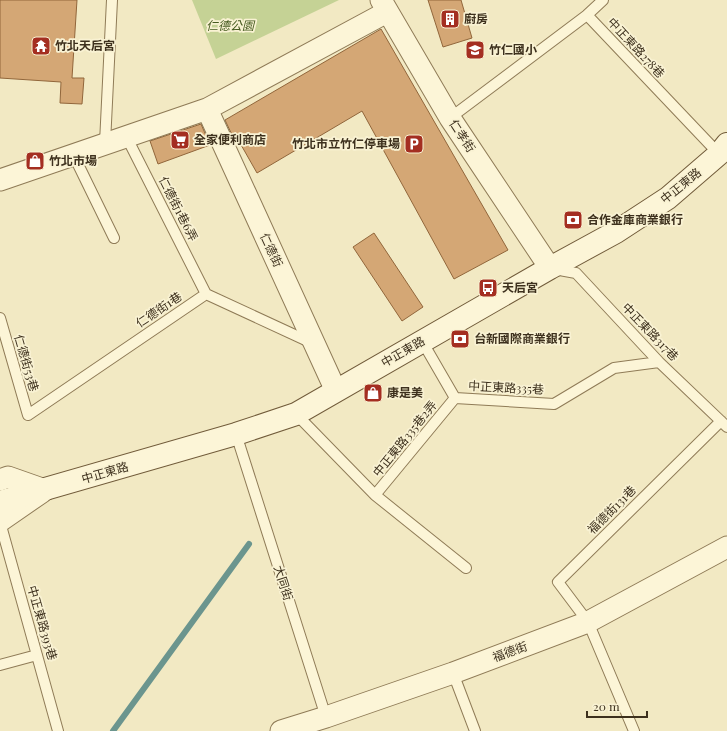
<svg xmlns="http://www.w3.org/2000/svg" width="727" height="731" viewBox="0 0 727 731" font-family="'Playfair Display','Noto Sans TC',serif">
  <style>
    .green { fill: #c5d295 }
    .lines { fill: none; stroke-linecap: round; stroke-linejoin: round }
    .stream { stroke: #6b958e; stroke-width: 6 }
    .building { fill: #d4a775; stroke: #91663b }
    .lane-casing { stroke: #8f7b57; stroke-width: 12 }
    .street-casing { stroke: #8f7b57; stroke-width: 23 }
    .secondary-casing { stroke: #715b3a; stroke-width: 24 }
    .lane { stroke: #fcf5d7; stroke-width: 10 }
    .street { stroke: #fcf5d7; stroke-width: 21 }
    .secondary { stroke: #fcf5d7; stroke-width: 22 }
    .labels { text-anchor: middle; stroke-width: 3.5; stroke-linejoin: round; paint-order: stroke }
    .poi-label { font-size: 12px; font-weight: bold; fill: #3d301d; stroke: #f9f2d3; text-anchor: start }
    .park-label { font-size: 12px; font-style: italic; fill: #475c21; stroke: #f9f2d3 }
    .street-label { font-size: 12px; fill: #3d301d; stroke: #f9f2d3 }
  </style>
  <rect width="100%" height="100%" fill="#f2e9c3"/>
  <path class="green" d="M192,0H339L216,59Z"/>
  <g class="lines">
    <path class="stream" d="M113,731L249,544"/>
  </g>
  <path class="building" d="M0,0H77L72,78H84L82,104L60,103L61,82L0,78Z
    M428,0H461L472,38L443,47Z
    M381,29L508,250L454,279L362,111L257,173L236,136L233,137L225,120Z
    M201,124L210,145L158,164L150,141Z
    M374,233L423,307L402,321L353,247Z"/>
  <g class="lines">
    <g class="lane-casing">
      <path id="lane" d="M587,15L719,154
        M450,118L587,15L603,0
        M126,136L206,294
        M105,143L112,0
        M73,154L114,238
        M554,269L576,273L659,362L727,427
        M0,318L28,415L206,294L312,343
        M422,341L455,398L554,404L614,368L659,362
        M296,414L375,495L466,568
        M236,434L326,717
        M375,495L455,398
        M0,522L58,731
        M0,665L37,655
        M453,673L475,731
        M634,731L588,622L558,582L721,421"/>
    </g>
    <g class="street-casing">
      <path id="street" d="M381,0L450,118L550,268
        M207,109L336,391
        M0,180L207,109L387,12
        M0,480L8,477L45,490
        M0,521L42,492
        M281,731L326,717L453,673L588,622L727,547"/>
    </g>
    <g class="secondary-casing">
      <path id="secondary" d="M0,502L236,434L296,414L550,268L616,232L668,198L719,154L727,144"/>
    </g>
    <use href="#lane" class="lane"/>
    <use href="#street" class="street"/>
    <use href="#secondary" class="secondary"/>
  </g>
  <defs>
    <g id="building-square" transform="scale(1)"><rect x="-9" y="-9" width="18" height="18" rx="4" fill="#a42e21" stroke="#f9f2d3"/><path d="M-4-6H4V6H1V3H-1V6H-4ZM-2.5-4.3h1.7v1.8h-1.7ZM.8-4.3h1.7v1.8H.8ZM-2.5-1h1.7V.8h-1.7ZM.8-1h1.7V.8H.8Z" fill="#fff"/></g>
    <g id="temple-square" transform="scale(1)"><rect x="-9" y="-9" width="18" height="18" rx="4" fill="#a42e21" stroke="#f9f2d3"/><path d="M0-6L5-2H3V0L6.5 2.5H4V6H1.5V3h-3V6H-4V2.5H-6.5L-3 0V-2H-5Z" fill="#fff"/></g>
    <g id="school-square" transform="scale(1)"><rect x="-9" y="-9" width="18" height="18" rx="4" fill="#a42e21" stroke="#f9f2d3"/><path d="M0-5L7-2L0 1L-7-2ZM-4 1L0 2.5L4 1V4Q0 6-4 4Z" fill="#fff"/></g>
    <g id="supermarket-square" transform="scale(1)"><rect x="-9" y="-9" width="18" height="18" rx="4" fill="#a42e21" stroke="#f9f2d3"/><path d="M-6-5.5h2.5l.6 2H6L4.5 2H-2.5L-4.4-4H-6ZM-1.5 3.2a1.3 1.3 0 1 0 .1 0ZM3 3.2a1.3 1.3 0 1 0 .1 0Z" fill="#fff"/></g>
    <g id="parking-square" transform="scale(1)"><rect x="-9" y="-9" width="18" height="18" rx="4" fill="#a42e21" stroke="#f9f2d3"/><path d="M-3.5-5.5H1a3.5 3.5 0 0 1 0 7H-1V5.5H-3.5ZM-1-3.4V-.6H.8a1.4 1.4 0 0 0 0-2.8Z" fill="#fff"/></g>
    <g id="shop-square" transform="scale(1)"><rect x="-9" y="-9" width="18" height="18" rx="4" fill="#a42e21" stroke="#f9f2d3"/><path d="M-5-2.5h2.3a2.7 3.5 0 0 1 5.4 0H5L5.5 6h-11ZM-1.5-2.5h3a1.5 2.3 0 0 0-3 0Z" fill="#fff"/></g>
    <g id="bank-square" transform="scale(1)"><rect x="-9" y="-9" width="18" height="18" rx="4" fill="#a42e21" stroke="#f9f2d3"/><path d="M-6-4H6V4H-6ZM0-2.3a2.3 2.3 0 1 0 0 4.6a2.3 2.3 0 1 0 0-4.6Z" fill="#fff"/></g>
    <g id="bus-square" transform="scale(1)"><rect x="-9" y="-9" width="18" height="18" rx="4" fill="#a42e21" stroke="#f9f2d3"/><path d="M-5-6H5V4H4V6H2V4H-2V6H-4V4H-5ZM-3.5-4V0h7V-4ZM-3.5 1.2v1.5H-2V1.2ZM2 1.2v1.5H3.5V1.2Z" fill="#fff"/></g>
  </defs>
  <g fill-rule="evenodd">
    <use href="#building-square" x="450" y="19"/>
    <use href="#temple-square" x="41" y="46"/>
    <use href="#school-square" x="475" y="50"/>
    <use href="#supermarket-square" x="180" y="140"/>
    <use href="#parking-square" x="414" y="144"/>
    <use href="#shop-square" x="35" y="161"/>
    <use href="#bank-square" x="573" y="220"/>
    <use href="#bus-square" x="488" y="288"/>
    <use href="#bank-square" x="460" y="339"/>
    <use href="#shop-square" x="373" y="393"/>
  </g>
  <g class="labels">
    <g class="poi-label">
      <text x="464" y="23">廚房</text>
      <text x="55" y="50">竹北天后宮</text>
      <text x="489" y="54">竹仁國小</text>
      <text x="194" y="144">全家便利商店</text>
      <text x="400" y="148" text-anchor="end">竹北市立竹仁停車場</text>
      <text x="49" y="165">竹北市場</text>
      <text x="587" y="224">合作金庫商業銀行</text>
      <text x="502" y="292">天后宮</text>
      <text x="474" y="343">台新國際商業銀行</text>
      <text x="387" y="397">康是美</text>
    </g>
    <g class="park-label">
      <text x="230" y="30">仁德公園</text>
    </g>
    <g class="street-label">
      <text transform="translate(636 48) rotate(47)" y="4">中正東路278巷</text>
      <text transform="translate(462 136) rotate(57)" y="4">仁孝街</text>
      <text transform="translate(681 186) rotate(-39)" y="4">中正東路</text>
      <text transform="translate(178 209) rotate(63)" y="4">仁德街1巷6弄</text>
      <text transform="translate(271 250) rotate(65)" y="4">仁德街</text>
      <text transform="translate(159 310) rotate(-34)" y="4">仁德街1巷</text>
      <text transform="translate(650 332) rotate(46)" y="4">中正東路317巷</text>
      <text transform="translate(403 352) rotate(-30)" y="4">中正東路</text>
      <text transform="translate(26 363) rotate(74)" y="4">仁德街53巷</text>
      <text transform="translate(506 388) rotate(3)" y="4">中正東路335巷</text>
      <text transform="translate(405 439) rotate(-51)" y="4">中正東路335巷2弄</text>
      <text transform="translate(105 473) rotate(-16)" y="4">中正東路</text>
      <text transform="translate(612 510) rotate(-45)" y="4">福德街131巷</text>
      <text transform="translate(283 583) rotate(72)" y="4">大同街</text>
      <text transform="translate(42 623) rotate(74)" y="4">中正東路393巷</text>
      <text transform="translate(510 652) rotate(-20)" y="4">福德街</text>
    </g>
  </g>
  <path d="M587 711v6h60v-6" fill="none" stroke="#3d301d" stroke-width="2"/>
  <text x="593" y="711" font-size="12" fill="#3d301d" stroke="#f9f2d3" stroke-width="3" paint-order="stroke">20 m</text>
</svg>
